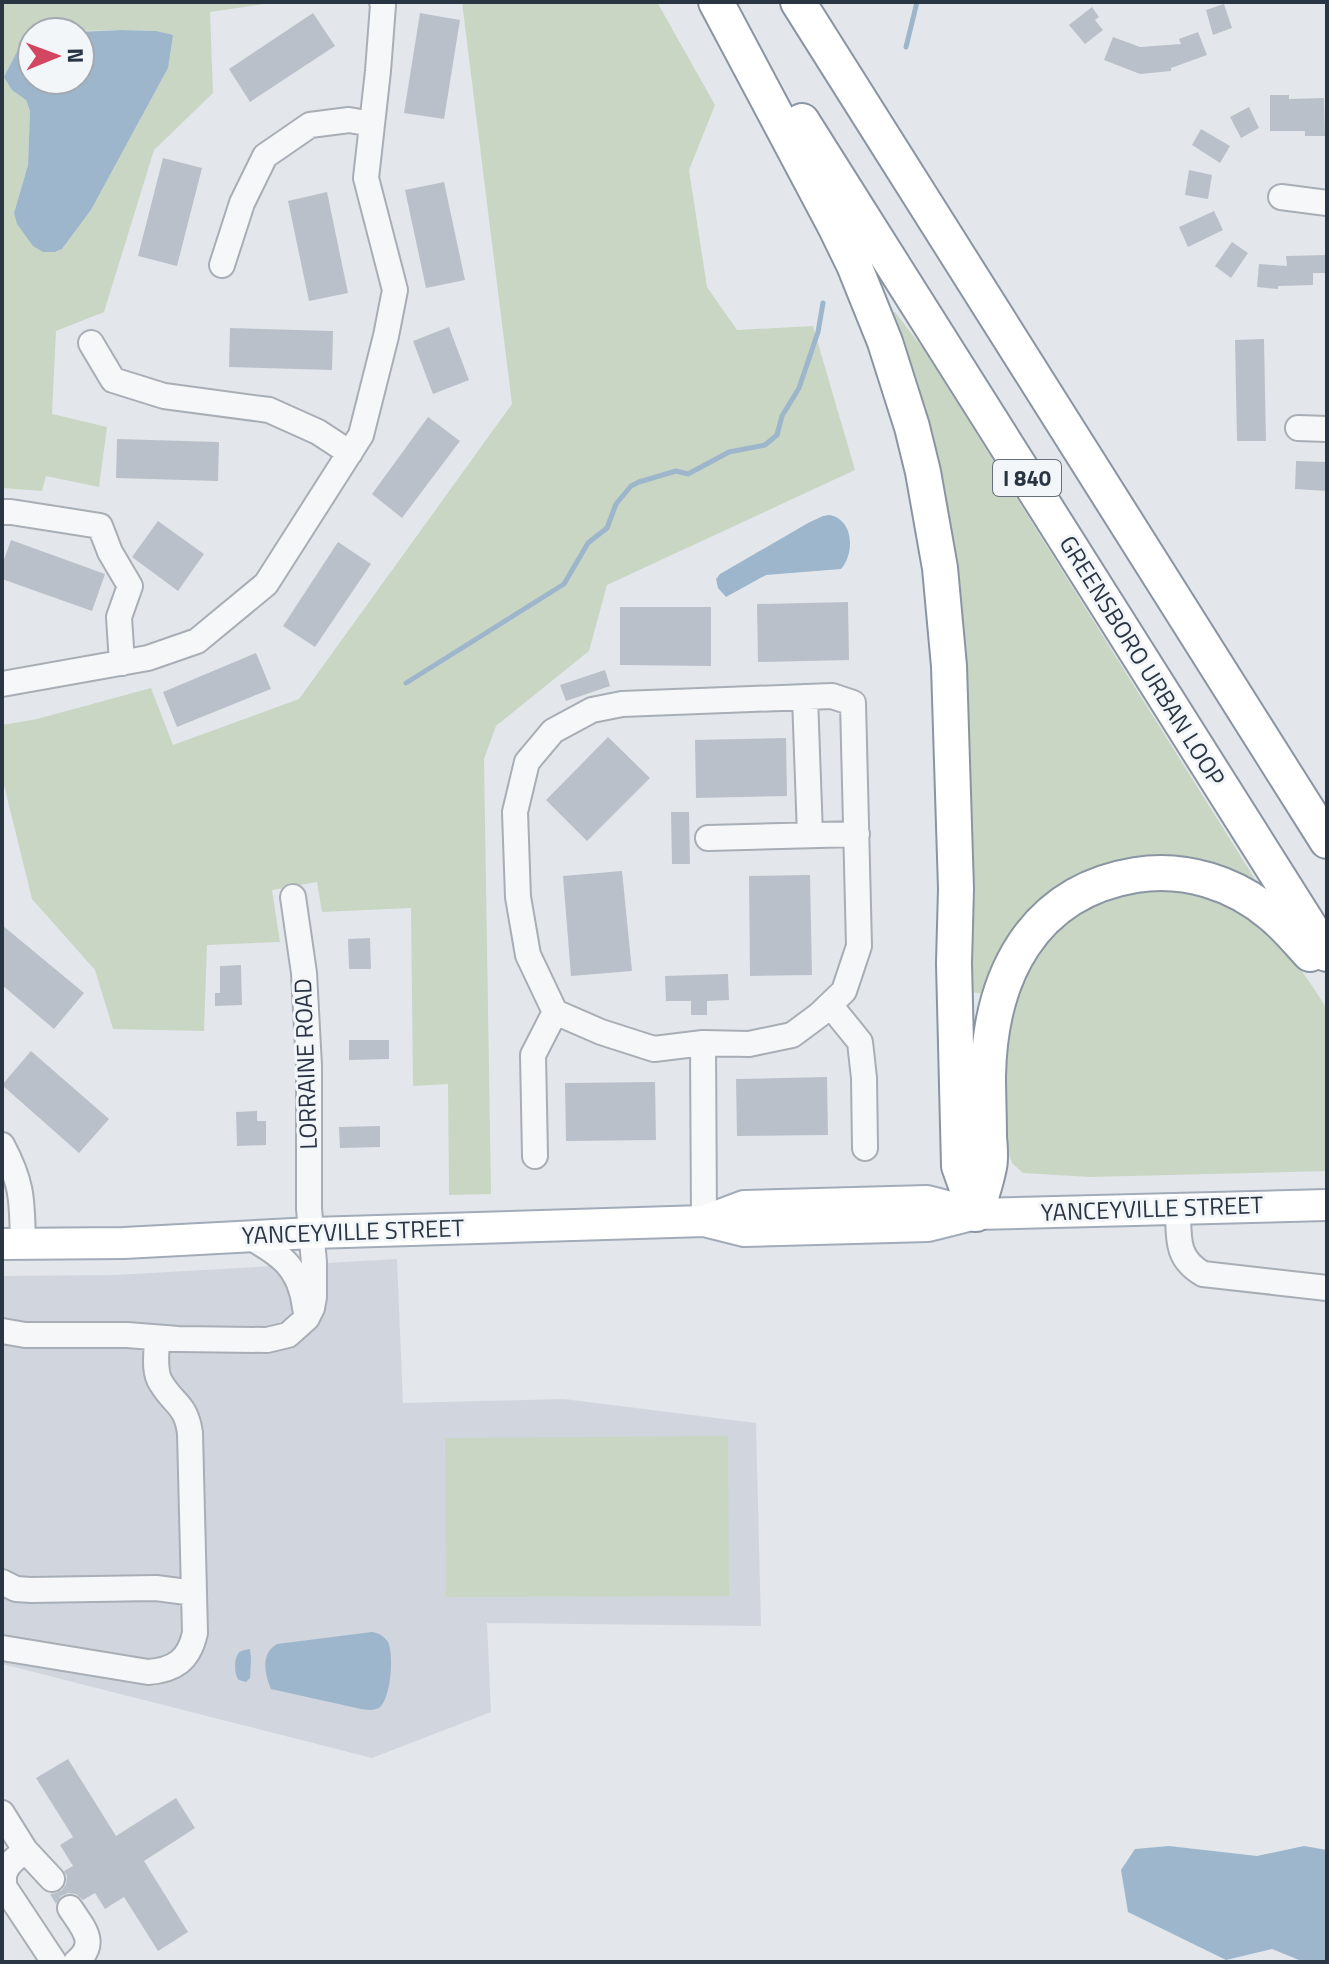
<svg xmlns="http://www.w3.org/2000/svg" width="1329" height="1964" viewBox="0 0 1329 1964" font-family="'Titillium Web',sans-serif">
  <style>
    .built { fill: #d1d6de }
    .green { fill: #c9d6c4; fill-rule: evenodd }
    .water { fill: #9db6cc }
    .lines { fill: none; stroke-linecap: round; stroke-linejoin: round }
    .stream { stroke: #9db6cc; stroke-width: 5 }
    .building { fill: #bac0c9 }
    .minor-casing { stroke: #a8aeb6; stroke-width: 28 }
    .major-casing { stroke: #a2abb8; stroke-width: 34 }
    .highway-casing { stroke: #8a95a3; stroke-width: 38 }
    .minor { stroke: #f6f7f9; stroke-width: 24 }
    .major { stroke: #fff; stroke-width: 30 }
    .highway { stroke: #fff; stroke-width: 34 }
    .labels { text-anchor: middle; stroke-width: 6; stroke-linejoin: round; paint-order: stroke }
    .shield { fill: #f3f6f9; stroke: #666f7a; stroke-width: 2 }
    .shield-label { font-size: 22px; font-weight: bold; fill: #2a3544 }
    .street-label { font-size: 24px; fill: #2a3544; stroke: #f3f6f9 }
  </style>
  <rect width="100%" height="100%" fill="#e3e7eb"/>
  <path class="built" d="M397,1259L403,1403L564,1399L756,1423L761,1626L487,1623L491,1712L372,1758L2,1664V1276L115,1275Z"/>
  <path class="green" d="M2,2H278L210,12L213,93L154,150L104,312L56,331L52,414L107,427L99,487L46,476L42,491L2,488ZM122,30L156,31L168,68L91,210L62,249L55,252L14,213L28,165L30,111L26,100L19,49L32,44V32Z
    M462,2H657L715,105L689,170L707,287L737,330L813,326L855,470L607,585L589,651L496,726L484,759L491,1194L449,1195L448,1084L413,1086L411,908L322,912L317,882L272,890L280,942L207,945L204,1031L113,1029L95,970L32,899L2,777V725L37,719L151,688L173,745L299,699L512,404Z
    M895,312L924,350L1263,892L1101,872L990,995L970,992L964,694L885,317Z
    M1167,887C1179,889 1192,889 1204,892C1257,905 1300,965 1327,1009V1171L1089,1177L1023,1173L1012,1163L1005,1142L1004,1036L1025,968L1067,917L1099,900L1132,890Z
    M728,1436L729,1596L446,1597L445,1438Z"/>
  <path class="water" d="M121,30L156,31L173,35L168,68L91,210L62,249L55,252H43L33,246L17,224L14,213L28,165L30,111L26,100L12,90L4,77L19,48L32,44V80H80V32H77Z
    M829,515C854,519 855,553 841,569L766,575L726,597L718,588L716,579L720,574L808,523L823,516Z
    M372,1632C379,1633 384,1636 388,1642C394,1655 391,1697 380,1707C375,1711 368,1710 361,1709L271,1689C264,1673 261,1653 277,1644Z
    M250,1649L251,1658L250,1678L246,1682C244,1681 241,1681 239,1680C234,1676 234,1659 238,1654C240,1650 245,1650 250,1649Z
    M1169,1846L1257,1856L1304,1846L1327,1850V1962H1304L1272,1949L1226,1960L1128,1912L1121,1870L1135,1849Z"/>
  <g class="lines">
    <path class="stream" d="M906,47L917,2
      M406,683L564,584L588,543L607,528L616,504L631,486L639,482L676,471L688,474L729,452L765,445L777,435L782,416L799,388L818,332L823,303"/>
  </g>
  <path class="building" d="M1224,4L1232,28L1213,35L1206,10Z
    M1092,7L1099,17L1095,20L1103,30L1085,44L1069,25Z
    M313,13L335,46L250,102L229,69Z
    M420,13L460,20L444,119L404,113Z
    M1198,32L1207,55L1171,68V71L1140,74L1104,60L1113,37L1140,47L1181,44L1179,39Z
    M1270,95H1289V99L1324,98L1325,136H1305V131H1270Z
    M1249,107L1259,128L1241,138L1230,117Z
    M1201,129L1230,146L1220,163L1192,145Z
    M163,158L202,168L177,266L138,256Z
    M1189,170L1212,175L1208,199L1185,195Z
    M444,182L465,280L426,288L405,190Z
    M327,192L348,293L309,301L288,201Z
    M1214,211L1223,230L1188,247L1179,227Z
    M1232,242L1248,253L1231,278L1215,266Z
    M1327,255V273H1313V285L1278,286V289L1257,287L1259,264L1287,266L1286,256Z
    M449,327L469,380L433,394L413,341Z
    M230,328L333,331L332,370L229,367Z
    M1264,339L1266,441H1237L1235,340Z
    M428,417L460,441L402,518L372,494Z
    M117,439L219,442L218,481L116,478Z
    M1296,461L1327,462V491L1295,489Z
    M158,521L204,554L178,591L132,557Z
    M11,540L105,574L92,611L2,579V565Z
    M338,542L371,564L315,647L283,626Z
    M848,602L849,660L758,662L757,604Z
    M620,607H711V666L620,665Z
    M256,653L271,689L177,727L163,692Z
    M605,670L610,686L566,701L560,685Z
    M608,737L650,778L587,841L546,800Z
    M786,738L787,796L696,798L695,740Z
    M671,812H689L690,864H672Z
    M622,871L632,971L571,976L563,876Z
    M810,875L812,975L750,976L749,876Z
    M2,925L84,993L54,1029L2,985Z
    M370,938L371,969H349L348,939Z
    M241,965L242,1005L215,1006V993H220V966Z
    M728,974L729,1000L707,1001V1015H691V1001H666L665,976Z
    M349,1040H389V1059L349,1060Z
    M31,1051L109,1119L79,1153L2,1085Z
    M827,1077L828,1135L737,1136L736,1079Z
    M655,1082L656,1140L566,1141L565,1083Z
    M257,1111V1121H266V1145L237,1146L236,1112Z
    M380,1126V1147L340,1148L339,1127Z
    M68,1759L116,1836L176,1798L195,1828L144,1861L188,1932L158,1951L124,1897L105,1909L95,1893L83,1900L76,1894L68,1893L61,1896L56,1904L50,1894L56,1893L62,1890L66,1884L67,1876L64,1871L73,1866L60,1845L73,1837L36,1778Z"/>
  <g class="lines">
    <g class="minor-casing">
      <path id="minor" d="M1281,197L1327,203
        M222,265L242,203L265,156L310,125L349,120L372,124
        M91,343L113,380L164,396L269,410L318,432L350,453
        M1298,428L1327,429
        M2,512H11L100,526L110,552L130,586L119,617L122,663
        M2,684L148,658L197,641L266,584L361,435L386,336L395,290L366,178L378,71L383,5L382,2
        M832,696L853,703L859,946L844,991L819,1015L792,1035L749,1044L703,1043L654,1049L601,1032L555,1012L528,955L518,897L515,812L527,762L553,731L592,710L622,704Z
        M805,697L810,835
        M708,838L857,834
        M830,1005L860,1042L864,1078L865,1148
        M703,1043L704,1221
        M2,1145C23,1184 22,1201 23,1244
        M535,1156L533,1055L555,1012
        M1178,1209C1179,1237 1175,1258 1203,1274L1327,1288
        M248,1236C282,1256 300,1267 305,1308
        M2,1331L25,1335H127L178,1339L267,1340L288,1335L307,1318L312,1308L314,1297V1262L309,1209V1066L304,973L293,897
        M2,1582L16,1589L31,1590L156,1588L194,1593
        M2,1648L148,1672C175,1670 189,1660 195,1633L190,1433C186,1404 174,1405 161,1383C153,1371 157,1352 157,1338
        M2,1813L25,1850L52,1879
        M25,1850C12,1862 0,1868 5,1888L54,1962
        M70,1908C83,1928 99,1943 76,1962"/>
    </g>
    <g class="major-casing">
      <path id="major" d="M704,1221L744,1206L927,1201L970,1212
        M2,1244L124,1243L312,1233L704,1221L744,1231L928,1226L976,1214L1327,1205"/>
    </g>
    <g class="highway-casing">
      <path id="highway" d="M716,2L835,226L854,265L885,342L912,427L923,472L940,568L949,666L956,889L954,963L959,1166L976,1214
        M798,2L1327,841
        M802,121L1327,954
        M976,1214C980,1199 986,1183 989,1167C991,1158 990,1147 989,1137C989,1117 988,1096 988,1076C990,978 1031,892 1136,875C1184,867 1235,883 1272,915C1286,926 1298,941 1310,954"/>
    </g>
    <use href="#minor" class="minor"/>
    <use href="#major" class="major"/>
    <use href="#highway" class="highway"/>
  </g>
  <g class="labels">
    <rect class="shield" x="993" y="460" width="68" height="36" rx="6"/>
    <g class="shield-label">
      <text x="1027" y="486">I 840</text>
    </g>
    <g class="street-label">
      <text transform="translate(1142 661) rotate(58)" y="8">GREENSBORO URBAN LOOP</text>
      <text transform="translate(306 1064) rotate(-92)" y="8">LORRAINE ROAD</text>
      <text transform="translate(1152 1209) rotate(-2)" y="8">YANCEYVILLE STREET</text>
      <text transform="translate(353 1232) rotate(-2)" y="8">YANCEYVILLE STREET</text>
    </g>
  </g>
  <rect width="1329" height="1964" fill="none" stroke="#2a3544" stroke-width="8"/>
  <g transform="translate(56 56) rotate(89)"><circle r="38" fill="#f3f6f9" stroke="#a3a9b1" stroke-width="2"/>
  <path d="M0-6L14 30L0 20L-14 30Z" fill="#d24661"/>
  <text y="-12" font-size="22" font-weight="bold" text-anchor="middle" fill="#2a3544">N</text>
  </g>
</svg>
